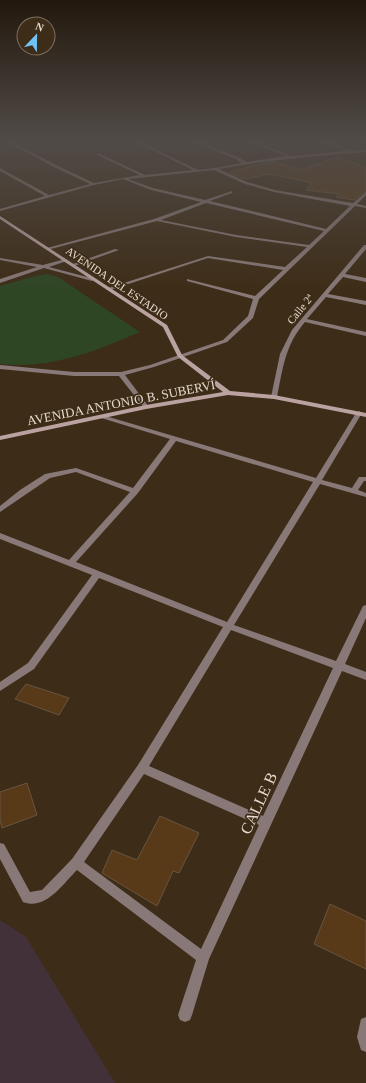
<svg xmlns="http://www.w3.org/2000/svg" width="366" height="1083" viewBox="0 0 366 1083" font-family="Georgia,serif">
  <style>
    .education { fill: #43313a }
    .green { fill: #2e4624 }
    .building { fill: #593a18; stroke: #695440 }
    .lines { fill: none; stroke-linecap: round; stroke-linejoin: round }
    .street { fill: #887978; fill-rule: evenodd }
    .secondary { fill: #baa2a1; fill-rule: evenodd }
    .labels { text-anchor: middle; stroke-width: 3.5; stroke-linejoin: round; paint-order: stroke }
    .far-street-label { font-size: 11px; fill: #e4d9cc; stroke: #3d2c17 }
    .street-label { font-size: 13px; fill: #e4d9cc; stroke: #3d2c17 }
    .near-street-label { font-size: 16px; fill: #e4d9cc; stroke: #3d2c17 }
  </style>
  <rect width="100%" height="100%" fill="#3d2c17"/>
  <path class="education" d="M0,920L26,937L115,1083H0Z"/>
  <path class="green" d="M47,274L58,277L140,332C94,352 51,369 0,364V286L35,276Z"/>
  <path class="building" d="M337,157L366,168V191L354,200L336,197L340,194L306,190L312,183L270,174L245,179L229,172L256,165L276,162L301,170Z
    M26,684L69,698L59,715L15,699Z
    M27,783L37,815L2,828L0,820V792Z
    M160,816L199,833L179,873L173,871L157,906L102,873L112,850L137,860Z
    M330,904L366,921V969L314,944Z"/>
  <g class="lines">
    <path class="street" d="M6,141H10L56,165L94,183L140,175L97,155L98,153L145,175L193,170L134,141H138L198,170L215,168L242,163L236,159L192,141H197L238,157L246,162L286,156L249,141H254L290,156L348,151L321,141H326L352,151L366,150V152C317,156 268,160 219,169L247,182L275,190L353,203L366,192V195L357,204L366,206V208L355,206L259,299L253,318L227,342L154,367L125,375L149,407L146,409L144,408L119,376H74L0,369V365L74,372H121L150,365L223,340L248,316L253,299L187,281V279L255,296L283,270L208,258L110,290L105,289L208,256L285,267L307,247L236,237L157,221L47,250V248L154,219L201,202L151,190L123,179L94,185L0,211V209L45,196L0,171V168L49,195L90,184L54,167ZM214,170L245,184L274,192L350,206L326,229L210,201L232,193V191L205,200L153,188L128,179ZM206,203L324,231L309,245L236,235L161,220Z
      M364,245H366V249L345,274L366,278V282L343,277L328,294L366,301V305L326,297L307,319L366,332V336L305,322C285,345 283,368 277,397L276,398H272L271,397L280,354L292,330Z
      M115,249L119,250L74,266L70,265Z
      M0,258L43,265L65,259L67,260V261L49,267L95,279L92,281L44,268L0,283V279L37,267L0,260Z
      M359,411L362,413L322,480L352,488L359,477H366V481H364L358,490L366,493V497L320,484L234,625L336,661L362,608L363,606L366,605V618L345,664L366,672V680L342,671L209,959L192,1015L190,1020L185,1022L180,1020L178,1015L196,960L77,870C63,884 45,911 23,902L0,859V843L4,844L30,892L42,890L72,859L138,765L223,627L99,578L34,669L0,691V682L28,663L92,575L0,539V533L69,560L130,492L76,472L50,478L0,512V506L20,490L45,474L76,468L133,488L170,439L98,417V415H102L316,478L356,413ZM176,441L313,482L227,622L76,562L138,493ZM231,630L333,668L263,816L149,766ZM144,774L259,825L201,949L84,862Z
      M366,1017V1052L361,1050L357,1037L361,1019Z"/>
    <path class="secondary" d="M0,216L167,325L182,355L230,391L274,395L366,413V417L274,399L228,395L146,409L0,440V436L146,405L223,392L178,357L163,327L0,219Z"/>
  </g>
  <linearGradient id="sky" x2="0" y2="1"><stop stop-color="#22180d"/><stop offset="0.48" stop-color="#514b47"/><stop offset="1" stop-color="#514b47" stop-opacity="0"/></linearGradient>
  <rect width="366" height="292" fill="url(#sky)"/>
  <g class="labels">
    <g class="far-street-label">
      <text transform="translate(117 283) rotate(34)" y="4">AVENIDA DEL ESTADIO</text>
      <text transform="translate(300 309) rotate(-51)" y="4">Calle 2ª</text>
    </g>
    <g class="street-label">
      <text transform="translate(121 402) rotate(-11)" y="5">AVENIDA ANTONIO B. SUBERVÍ</text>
    </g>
    <g class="near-street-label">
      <text transform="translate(258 803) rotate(-65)" y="6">CALLE B</text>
    </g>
  </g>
  <g transform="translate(36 36) rotate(22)"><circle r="19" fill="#3d2c17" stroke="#80715f"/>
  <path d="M0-3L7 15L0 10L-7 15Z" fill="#70c2f4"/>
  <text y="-6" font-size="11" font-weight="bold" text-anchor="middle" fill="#e4d9cc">N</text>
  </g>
</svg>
